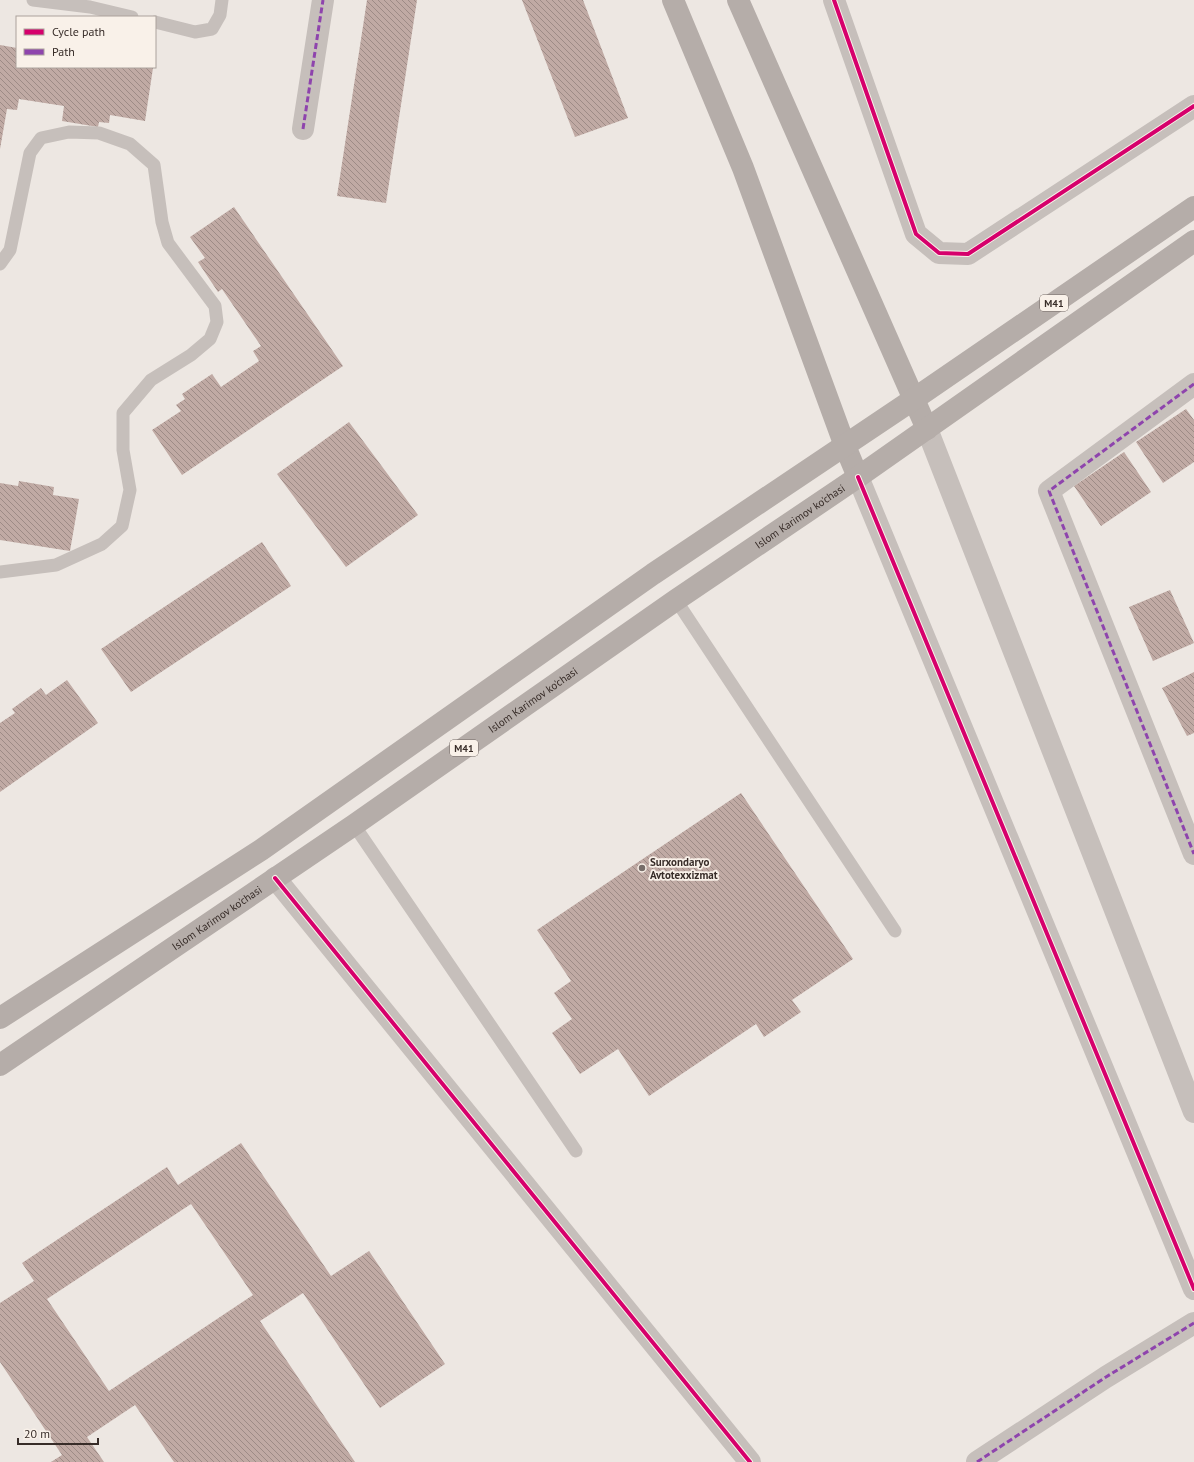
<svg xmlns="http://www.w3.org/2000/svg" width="1194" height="1462" viewBox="0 0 1194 1462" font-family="'PT Sans',sans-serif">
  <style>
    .building { fill: url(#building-back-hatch); fill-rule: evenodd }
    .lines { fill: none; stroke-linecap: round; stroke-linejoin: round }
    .service { stroke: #c6bfbb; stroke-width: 13 }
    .minor { stroke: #c6bfbb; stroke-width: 22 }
    .tertiary { stroke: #c6bfbb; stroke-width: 22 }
    .primary { stroke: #b5ada9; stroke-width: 22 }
    .quiet { stroke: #8e44ad; stroke-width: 3; stroke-dasharray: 6 3; stroke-linecap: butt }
    .cycleway-casing { stroke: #f9f1e9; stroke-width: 6 }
    .cycleway { stroke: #d6006c; stroke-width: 4 }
    .poi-dot { fill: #776d69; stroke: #f9f1e9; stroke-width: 1.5 }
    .labels { text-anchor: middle; stroke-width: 3.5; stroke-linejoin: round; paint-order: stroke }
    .shield { fill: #f9f1e9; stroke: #716762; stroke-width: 1 }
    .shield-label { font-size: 10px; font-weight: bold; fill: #372c28 }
    .street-label { font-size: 11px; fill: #372c28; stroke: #f9f1e9 }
    .poi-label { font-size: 11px; font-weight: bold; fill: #372c28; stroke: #f9f1e9; text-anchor: start }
  </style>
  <defs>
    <pattern id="building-back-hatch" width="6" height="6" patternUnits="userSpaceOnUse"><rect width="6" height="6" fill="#c0aaa4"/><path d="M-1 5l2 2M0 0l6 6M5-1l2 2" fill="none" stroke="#9d8b86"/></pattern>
  </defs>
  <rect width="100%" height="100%" fill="#ede7e2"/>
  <path class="building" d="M367,0H417L386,203L337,196Z
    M522,0H583L628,118L575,137Z
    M0,45L17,48V67L153,68L145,121L110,115L109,123L99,122L98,127L62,121L64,106L19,99L17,110L7,109L0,149Z
    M234,207L343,366L182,475L152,430L181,411L176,405L185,399L182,394L212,374L221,387L259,361L253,351L261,346L222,289L218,292L198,262L205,258L190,237Z
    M1186,409L1194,420V462L1163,483L1136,442Z
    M349,422L418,515L346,567L277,474Z
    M1124,452L1151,492L1101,526L1074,486Z
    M19,481L54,487L53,495L79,499L70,551L0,540V483L18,486Z
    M262,542L291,586L131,692L101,649Z
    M1170,590L1194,643L1153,661L1129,607Z
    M1194,672V733L1187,736L1162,688Z
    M67,680L98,723L0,792V723L15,713L12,709L41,688L46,695Z
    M741,793L853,959L792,1000L801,1012L764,1037L756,1024L649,1096L618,1049L580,1074L552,1033L572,1019L554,993L571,981L537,930Z
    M241,1143L331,1276L369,1251L445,1364L380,1408L303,1293L260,1321L355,1462H174L135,1405L87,1437L104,1462H51L62,1455L0,1362V1303L34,1281L22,1263L167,1167L178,1185ZM191,1204L253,1295L109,1391L47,1299Z"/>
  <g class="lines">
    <path class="service" d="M33,0L90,7L132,17
      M155,22L195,32L212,29L220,15L222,0
      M0,264L10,250L30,153L41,138L69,132L99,133L130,144L154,165L162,222L168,243L215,306L217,322L210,339L191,355L151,380L123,413V450L130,490L122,526L102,544L56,565L0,572
      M676,600L895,931
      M354,825L576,1151"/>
    <path class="minor" d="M834,0L916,234L939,253L968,254L1194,106
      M303,129L323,0
      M1194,384L1049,491L1194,854
      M275,878L750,1462
      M977,1462L1106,1377L1194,1323"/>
    <path class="tertiary" d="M927,429L1194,1112
      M858,477L1194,1289"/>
    <g class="primary">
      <path d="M673,0L743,168L845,446L858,477"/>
      <path d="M738,0L927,429"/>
      <path d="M0,1018L261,850L653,574L914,399L1194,207"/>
      <path id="s1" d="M0,1065L354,825L676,600L858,477L1194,241"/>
    </g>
    <path class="quiet" d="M303,129L323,0
      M1194,384L1049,491L1194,854
      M977,1462L1106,1377L1194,1323"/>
    <g class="cycleway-casing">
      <path id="cycleway" d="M834,0L916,234L939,253L968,254L1194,106
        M858,477L1194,1289
        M275,878L750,1462"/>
    </g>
    <use href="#cycleway" class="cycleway"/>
  </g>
  <circle class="poi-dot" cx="642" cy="868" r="4"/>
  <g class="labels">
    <g class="shield">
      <rect x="1040" y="295" width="28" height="16" rx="3"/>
      <rect x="450" y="740" width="28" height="16" rx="3"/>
    </g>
    <g class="shield-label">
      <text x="1054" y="307">M41</text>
      <text x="464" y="752">M41</text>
    </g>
    <g class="street-label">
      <text dy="4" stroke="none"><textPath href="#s1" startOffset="970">Islom Karimov ko'chasi</textPath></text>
      <text dy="4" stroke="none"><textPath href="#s1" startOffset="646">Islom Karimov ko'chasi</textPath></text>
      <text dy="4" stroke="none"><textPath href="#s1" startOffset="262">Islom Karimov ko'chasi</textPath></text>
    </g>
    <g class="poi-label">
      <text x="650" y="866">Surxondaryo<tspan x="650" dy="13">Avtotexxizmat</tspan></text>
    </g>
  </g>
  <rect x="16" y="16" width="140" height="52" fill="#f9f1e9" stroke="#aba29c"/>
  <rect x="24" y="29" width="20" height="6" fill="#d6006c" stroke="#aba29c"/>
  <text x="52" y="36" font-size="12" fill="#372c28">Cycle path</text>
  <rect x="24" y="49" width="20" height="6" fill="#8e44ad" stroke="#aba29c"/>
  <text x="52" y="56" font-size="12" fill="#372c28">Path</text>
  <path d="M18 1438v6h80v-6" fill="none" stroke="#372c28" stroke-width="2"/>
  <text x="24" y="1438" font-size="12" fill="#372c28" stroke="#f9f1e9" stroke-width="3" paint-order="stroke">20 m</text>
</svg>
